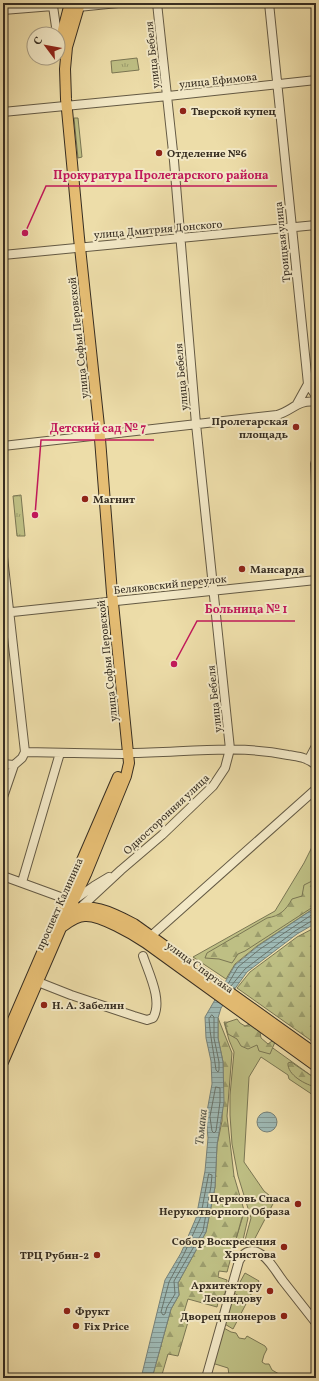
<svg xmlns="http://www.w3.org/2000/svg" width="319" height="1381" viewBox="0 0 319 1381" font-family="Vollkorn,serif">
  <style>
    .grass { fill: #bebf84; stroke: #7a7653 }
    .forest { fill: url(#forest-firs); stroke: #7a7653 }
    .park { fill: url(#park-tufts); stroke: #7a7653 }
    .water { fill: url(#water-rules); stroke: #75817a }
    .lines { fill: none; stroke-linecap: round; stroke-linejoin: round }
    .shore { stroke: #6a746b; stroke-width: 1 }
    .minor-casing { stroke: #645a44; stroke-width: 10 }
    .major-casing { stroke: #372e22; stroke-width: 12 }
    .minor { stroke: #f3e9c7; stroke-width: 8 }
    .major { stroke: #e6be74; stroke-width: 10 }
    .poi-dot { fill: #8f2418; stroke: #f3e9c7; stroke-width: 1.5 }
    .labels { text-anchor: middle; stroke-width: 4; stroke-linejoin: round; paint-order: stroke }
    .street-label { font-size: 11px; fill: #372e22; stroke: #f3e9c7 }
    .poi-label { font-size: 11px; font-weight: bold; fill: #372e22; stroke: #f3e9c7; text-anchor: start }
    .water-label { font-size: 12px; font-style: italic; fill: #515146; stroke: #f3e9c7 }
    .leader { fill: none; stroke: #c2185b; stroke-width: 1.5 }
    .callout-dot { fill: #c2185b; stroke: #f3e9c7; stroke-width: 1.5 }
    .callout-label { font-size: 12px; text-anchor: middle; font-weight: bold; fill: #c2185b; stroke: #f3e9c7; stroke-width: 4; stroke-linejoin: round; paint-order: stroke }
  </style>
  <defs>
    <pattern id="forest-firs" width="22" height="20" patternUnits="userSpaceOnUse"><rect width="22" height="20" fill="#bebf84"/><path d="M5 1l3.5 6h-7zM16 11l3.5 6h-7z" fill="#9b9c6c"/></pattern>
    <pattern id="park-tufts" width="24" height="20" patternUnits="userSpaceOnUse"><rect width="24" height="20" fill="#bebf84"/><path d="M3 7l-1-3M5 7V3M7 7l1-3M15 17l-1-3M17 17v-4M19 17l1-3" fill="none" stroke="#9b9c6c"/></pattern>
    <pattern id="water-rules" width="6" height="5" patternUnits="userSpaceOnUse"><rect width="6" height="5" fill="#9eb9b4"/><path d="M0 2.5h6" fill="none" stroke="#829792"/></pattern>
  </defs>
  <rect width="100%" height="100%" fill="#eddda9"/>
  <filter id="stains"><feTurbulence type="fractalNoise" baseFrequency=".005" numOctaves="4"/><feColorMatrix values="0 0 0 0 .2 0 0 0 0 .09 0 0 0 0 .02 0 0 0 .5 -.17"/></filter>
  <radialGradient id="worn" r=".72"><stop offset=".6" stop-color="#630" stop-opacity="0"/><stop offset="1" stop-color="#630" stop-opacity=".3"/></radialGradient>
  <path class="grass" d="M74,118H78L82,157L78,158Z
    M316,839V907L257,946L235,964L226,979L193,957L275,911L304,863Z
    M224,1022L238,1023L316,1079V1097L289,1079L288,1075L261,1057L249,1077L244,1162L264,1191L275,1200L253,1242L245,1240L251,1218L238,1176L232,1144L230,1115V1095L234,1052L229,1040Z
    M245,1209L248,1218L243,1240L236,1239Z
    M245,1273L259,1281L247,1301L234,1293Z
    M232,1294L247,1302L233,1329L223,1323Z
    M222,1327L231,1332L236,1333L239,1338L245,1339L247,1336L265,1346L267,1349L264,1355L262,1362L265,1364H269L272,1370L279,1374L281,1378H242L229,1375L228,1368L212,1363Z"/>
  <path class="forest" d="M312,881L316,885V905L245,951L238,954L232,963L219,959L205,958L207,953L267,918C280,916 286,910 292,899L302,896L304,885Z
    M316,927V1044L237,988L250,972L297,937Z
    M218,1018L232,1053L227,1116L234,1176L244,1210L227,1272L219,1271L218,1277L227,1280L225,1294L219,1298L217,1307L188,1299L184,1312L186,1316L183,1320L188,1322L178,1356L168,1354L161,1378H152L171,1309L179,1295L178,1283L206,1232L215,1187L217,1145L222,1121L223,1062L218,1038Z
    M237,1019L240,1023L245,1026L250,1024L260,1032L261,1038L268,1044L272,1041L275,1042L270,1054L259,1051L257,1045L248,1049L241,1046L237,1039L228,1034L225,1024L228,1022Z
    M291,1062L316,1079V1087C306,1085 287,1075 288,1063Z"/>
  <path class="park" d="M137,58L139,70L112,73L111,61Z
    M21,495L25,536H17L13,496Z"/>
  <path class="water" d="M316,907V923L297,934L247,972L221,1008L218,1018V1038L223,1062L224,1102L217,1145L215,1187L206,1232L178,1283L179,1295L171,1309L152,1378H141L165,1280L181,1253L196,1218L205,1171L208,1138L206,1117L212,1084L211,1061L206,1038L205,1017L235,965L258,946Z
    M257 1122a10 10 0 1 1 20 0a10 10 0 1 1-20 0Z"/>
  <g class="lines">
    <path class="shore" d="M228,984L238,967L260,949L316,912
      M231,986L245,969L295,931L313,920H316
      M212,1015L214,1017V1038L219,1062V1070L218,1072L216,1070C214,1053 210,1036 209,1019Z
      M216,1087L220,1088V1102L216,1131L214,1133L212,1131L210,1117Z
      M209,1174L212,1175L211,1186L203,1231L174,1281L175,1294L167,1307L165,1314L163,1315L161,1312L169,1282L184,1254L200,1219Z"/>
    <g class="minor-casing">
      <path id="minor" d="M269,3L308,384L316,396
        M53,6L57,34
        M78,7L118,3
        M3,10L53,6
        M3,112L168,96L316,80
        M3,255L316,225
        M297,404L308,384
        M3,446L277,415C292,411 298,399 316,402
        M316,461L315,464L316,485
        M3,557L25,752
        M3,613L316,580
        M25,752L123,754
        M129,753C182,753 235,744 288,755C299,757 306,757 316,765
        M309,759L316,746
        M3,764L14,765
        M3,797L14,765L22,758L25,752
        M3,876L66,899L70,898
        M22,882L60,753
        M74,900L94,886L109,877
        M79,909L121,870L162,835L213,786L225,768L230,749L196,424L174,161L157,3
        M151,936L316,789
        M38,982L71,995L134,1016L147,1020L153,1018C163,1001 149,974 143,956
        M206,1378L239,1261C243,1253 250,1248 259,1253C269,1258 276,1272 283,1281C294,1295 305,1309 316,1323"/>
    </g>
    <g class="major-casing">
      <path id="major" d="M61,51L63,30L70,3
        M66,913C89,900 113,913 134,924L316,1054
        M62,927C69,922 76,916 85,916C100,915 133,934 146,943L316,1066
        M3,1043L118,777
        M3,1062L61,928L86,874L126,776L129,763L112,593L99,426L79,238L66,99L65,69L67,47L80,3"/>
    </g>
    <use href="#minor" class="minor"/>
    <use href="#major" class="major"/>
  </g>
  <g class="poi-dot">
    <circle cx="183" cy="111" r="4"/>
    <circle cx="159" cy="153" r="4"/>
    <circle cx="296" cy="427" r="4"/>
    <circle cx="85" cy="499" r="4"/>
    <circle cx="242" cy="569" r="4"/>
    <circle cx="44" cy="1005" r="4"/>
    <circle cx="298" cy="1204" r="4"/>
    <circle cx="284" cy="1247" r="4"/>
    <circle cx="97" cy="1255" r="4"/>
    <circle cx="270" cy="1291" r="4"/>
    <circle cx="67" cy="1311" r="4"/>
    <circle cx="284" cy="1316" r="4"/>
    <circle cx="76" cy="1326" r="4"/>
  </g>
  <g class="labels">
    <g class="street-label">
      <text transform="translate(152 55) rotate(-96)" y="4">улица Бебеля</text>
      <text transform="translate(218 80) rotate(-6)" y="4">улица Ефимова</text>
      <text transform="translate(158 229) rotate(-5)" y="4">улица Дмитрия Донского</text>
      <text transform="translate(282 242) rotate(-96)" y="4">Троицкая улица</text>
      <text transform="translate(78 338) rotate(-96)" y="4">улица Софьи Перовской</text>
      <text transform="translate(181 377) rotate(-95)" y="4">улица Бебеля</text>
      <text transform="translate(170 584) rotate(-6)" y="4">Беляковский переулок</text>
      <text transform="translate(107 661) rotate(-96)" y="4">улица Софьи Перовской</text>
      <text transform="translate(214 699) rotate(-96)" y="4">улица Бебеля</text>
      <text transform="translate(166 814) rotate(-43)" y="4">Односторонняя улица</text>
      <text transform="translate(59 904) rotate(-66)" y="4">проспект Калинина</text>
      <text transform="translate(200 967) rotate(36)" y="4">улица Спартака</text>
    </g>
    <g class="poi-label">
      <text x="191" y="115">Тверской купец</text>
      <text x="167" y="157">Отделение №6</text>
      <text x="288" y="425" text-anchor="end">Пролетарская<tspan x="288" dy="13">площадь</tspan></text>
      <text x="93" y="503">Магнит</text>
      <text x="250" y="573">Мансарда</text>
      <text x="52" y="1009">Н. А. Забелин</text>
      <text x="290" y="1202" text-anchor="end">Церковь Спаса<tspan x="290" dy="13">Нерукотворного Образа</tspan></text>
      <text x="276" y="1245" text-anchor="end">Собор Воскресения<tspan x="276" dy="13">Христова</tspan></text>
      <text x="89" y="1259" text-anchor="end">ТРЦ Рубин-2</text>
      <text x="262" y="1289" text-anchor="end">Архитектору<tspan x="262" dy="13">Леонидову</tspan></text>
      <text x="75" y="1315">Фрукт</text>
      <text x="276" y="1320" text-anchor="end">Дворец пионеров</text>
      <text x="84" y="1330">Fix Price</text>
    </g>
    <g class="water-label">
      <text transform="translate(201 1127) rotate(-84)" y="4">Тьмака</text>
    </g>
  </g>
  <path class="leader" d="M25 233L46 186H277M35 515L41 440H154M174 664L197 621H295"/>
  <g class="callout-dot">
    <circle cx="25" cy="233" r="4"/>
    <circle cx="35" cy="515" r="4"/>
    <circle cx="174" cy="664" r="4"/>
  </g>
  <g class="callout-label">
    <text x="161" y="179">Прокуратура Пролетарского района</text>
    <text x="98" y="432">Детский сад № 7</text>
    <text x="246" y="613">Больница № 1</text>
  </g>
  <rect width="319" height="1381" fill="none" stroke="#eddda9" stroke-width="16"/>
  <rect x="4" y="4" width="311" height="1373" fill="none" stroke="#372e22" stroke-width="2"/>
  <rect x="8" y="8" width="303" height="1365" fill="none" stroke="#372e22"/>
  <g transform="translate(46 46) rotate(302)"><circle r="19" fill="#f3e9c7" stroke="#a89e85"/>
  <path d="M0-3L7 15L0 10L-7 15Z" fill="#8f2418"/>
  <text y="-6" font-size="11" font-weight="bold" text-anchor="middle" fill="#372e22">С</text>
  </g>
  <rect width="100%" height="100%" filter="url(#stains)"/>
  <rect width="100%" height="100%" fill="url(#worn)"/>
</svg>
